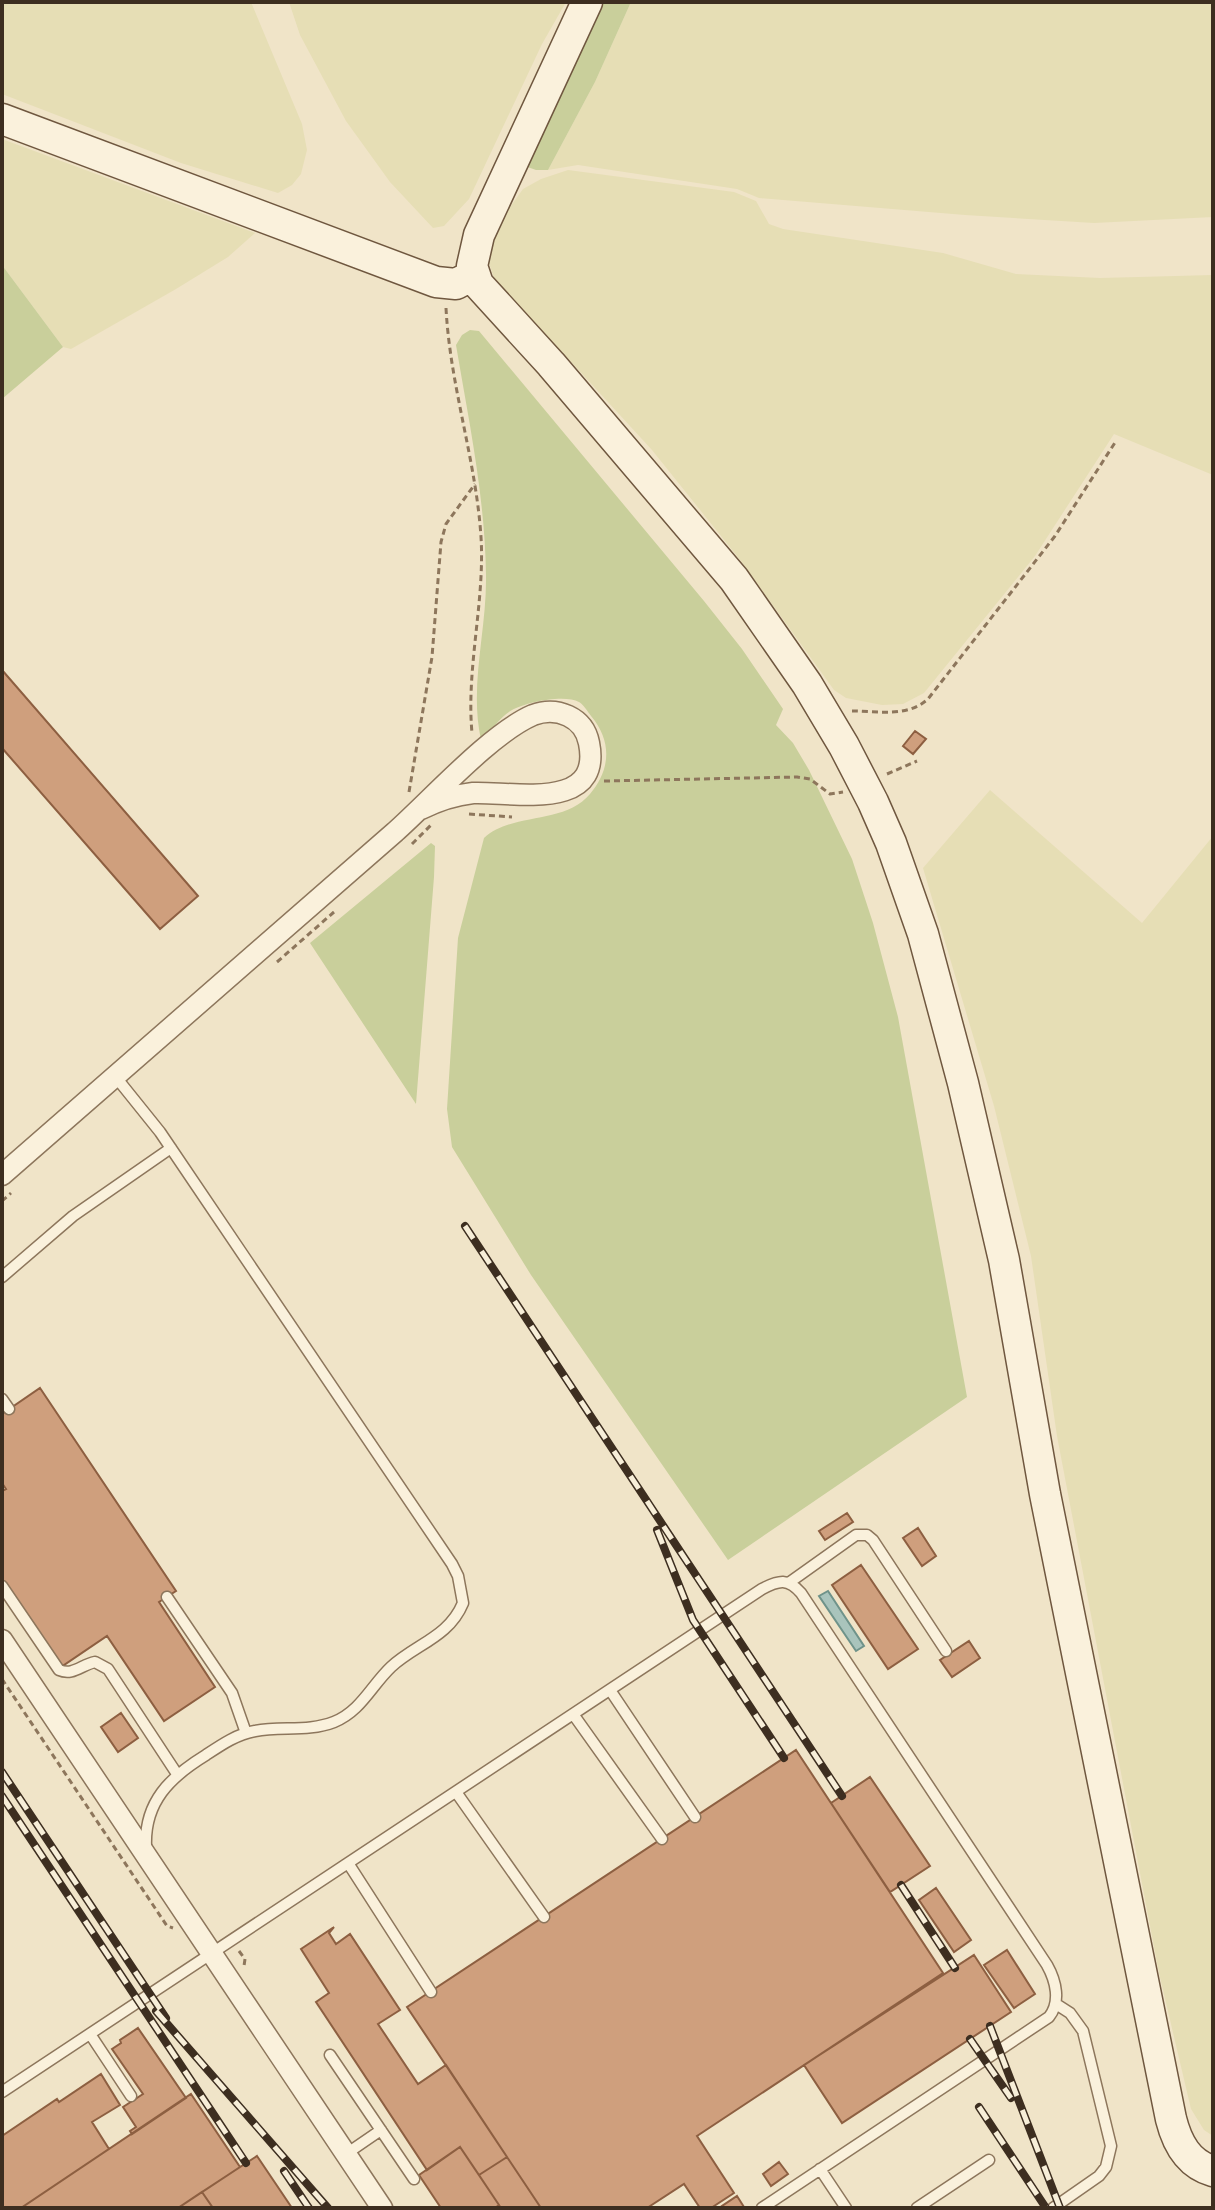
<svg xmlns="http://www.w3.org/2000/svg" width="1215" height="2210" viewBox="0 0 1215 2210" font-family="'Zilla Slab',serif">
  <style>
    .farmland { fill: #e6deb5 }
    .green { fill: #c9cf9b }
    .water { fill: #a9c4bc; stroke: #6f938a; stroke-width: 2 }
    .building { fill: #cf9f7d; stroke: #8d5f41; stroke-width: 2 }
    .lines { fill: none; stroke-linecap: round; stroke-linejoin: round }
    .lane-casing { stroke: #8d765c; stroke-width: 13 }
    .street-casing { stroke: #8d765c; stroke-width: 23 }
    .secondary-casing { stroke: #6f573f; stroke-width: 33 }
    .path { stroke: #8d765c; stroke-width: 3; stroke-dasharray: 6 4; stroke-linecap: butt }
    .lane { stroke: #faf1dc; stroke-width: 10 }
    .street { stroke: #faf1dc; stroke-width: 20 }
    .secondary { stroke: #faf1dc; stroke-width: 30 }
    .rail-casing { stroke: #3d2e20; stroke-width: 8 }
    .rail { stroke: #f7eed8; stroke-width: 5; stroke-dasharray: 15; stroke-linecap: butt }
  </style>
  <rect width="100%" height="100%" fill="#f0e4c8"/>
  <path class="farmland" d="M2,2H251L302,124L307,150L301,174L292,185L278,193L181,163L2,94Z
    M289,2H566L542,44L469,199L444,226L433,228L390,182L346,121L300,35Z
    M631,2H1213V217L1094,223L965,215L759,198L737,189L578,165L548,170L595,82Z
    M2,139L255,233L228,257L176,289L71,349L63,347L2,265Z
    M568,170L734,192L756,201L769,224L783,229L943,253L1016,274L1100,278L1213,275V475L1114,434L1035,556L924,693L903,704L882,705L846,698L834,690L741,561L652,450L494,278L489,263L497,225L523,189L541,179Z
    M990,790L1142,923L1213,836V2136L1204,2130L1191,2109L1159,1973L1057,1436L1031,1256L994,1106L923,868Z"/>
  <path class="green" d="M600,2H631L595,82L548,170H536L522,165Z
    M2,265L63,347L2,399Z
    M470,330L479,331L704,601L742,649L783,709L776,725L793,743L809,770L852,859L873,923L898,1017L967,1397L728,1560L531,1275L452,1147L447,1109L458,938L484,838C512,812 564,825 590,794C611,769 612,741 591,716C588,712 583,704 579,702C565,694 526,702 512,710C501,716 491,731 481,740C469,685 487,631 486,575C485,497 469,422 456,345L462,335Z
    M431,843L435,846L434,877L416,1104L310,943Z"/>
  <path class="water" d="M828,1591L864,1646L856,1651L819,1596Z"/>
  <path class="building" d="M2,670L198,896L160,929L2,748Z
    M915,731L926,739L913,754L903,746Z
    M40,1388L176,1591L159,1602L215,1687L164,1721L107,1636L61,1667L2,1580V1491L6,1489L2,1483V1414Z
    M847,1513L853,1522L825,1540L819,1531Z
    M918,1528L936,1556L922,1566L903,1538Z
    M861,1565L918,1649L888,1669L832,1585Z
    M969,1641L980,1658L952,1677L940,1660Z
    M121,1713L138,1738L118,1752L101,1727Z
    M796,1750L943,1973L697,2136L734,2193L711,2208H700L684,2184L647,2208H541L407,2007Z
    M870,1777L930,1866L890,1892L831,1803Z
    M936,1888L971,1940L954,1952L919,1900Z
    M334,1927L329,1933L336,1944L350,1934L400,2010L378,2024L418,2084L446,2065L507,2157L479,2175L460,2147L427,2170L316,2002L329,1993L301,1949Z
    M1007,1950L1035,1994L1014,2008L984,1965Z
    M974,1955L1011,2012L842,2123L804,2065Z
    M138,2028L186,2098L132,2134L130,2131L136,2127L123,2107L143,2094L112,2049L121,2043L120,2040Z
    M101,2074L120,2105L92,2122L109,2149L21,2208H2V2136L57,2099L59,2102Z
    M191,2094L240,2167L178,2208H21Z
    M460,2147L499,2205L495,2208H441L419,2175Z
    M257,2156L292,2208H213L202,2192Z
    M507,2157L541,2208H501L479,2175Z
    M779,2162L788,2174L771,2186L763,2174Z
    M202,2192L213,2208H178Z
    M737,2196L744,2207L724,2208L722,2206Z"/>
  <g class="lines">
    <g class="lane-casing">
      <path id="lane" d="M115,1076L160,1132L452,1564L458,1576L463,1603C449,1637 416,1644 391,1667C371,1686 361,1711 334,1722C308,1732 282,1726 255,1731C237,1734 221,1745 206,1755C170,1777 144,1802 146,1847
        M2,1277L73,1216L171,1148
        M2,1399L9,1409
        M790,1582L856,1535H867L873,1540L946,1651
        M2,1586L59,1670C73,1676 81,1665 95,1662L108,1669L177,1774
        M167,1597L232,1693L246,1733
        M610,1690L695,1817
        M573,1714L662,1839
        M456,1792L544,1917
        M348,1863L431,1992
        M90,2034L131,2096
        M330,2055L414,2179
        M2,2092L762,1589C779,1580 788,1578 801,1593L1047,1965C1056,1981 1061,2002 1049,2017L762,2208
        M346,2154L381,2130
        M820,2169L846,2208
        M917,2208L989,2160
        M1053,2208L1099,2176L1106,2167L1111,2146L1083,2031L1070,2013L1056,2004"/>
    </g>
    <g class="street-casing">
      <path id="street" d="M2,1175C133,1060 264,946 395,832C431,800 491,733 533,715C557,706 584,717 589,743C603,813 510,791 473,793C455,795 437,801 421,809
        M2,1640L382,2208"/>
    </g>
    <g class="secondary-casing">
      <path id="secondary" d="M587,2L479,235L472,266L478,284L551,364L734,579L807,684L844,746L873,802L891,843L923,934L963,1083L1004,1260L1045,1494L1171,2119C1177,2143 1188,2164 1213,2171
        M2,119L436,282L456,284L473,275"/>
    </g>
    <path class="path" d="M446,308C450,386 476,460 481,537C485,602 466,668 472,733
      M852,711C877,711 907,718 928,699L1055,536L1116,441
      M887,774L917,761
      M604,781L797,777L810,779L830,794L843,792
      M409,792L432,657L441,542L446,524L475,484
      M469,814L512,817
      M412,844L431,825
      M277,962L334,912
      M2,1201L11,1193
      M2,1679L167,1926L173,1928
      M239,1951L245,1959L244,1966"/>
    <use href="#lane" class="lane"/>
    <use href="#street" class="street"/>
    <use href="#secondary" class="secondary"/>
    <g class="rail-casing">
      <path id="rail" d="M465,1226L842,1796
        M657,1530L693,1620L784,1758
        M2,1772L166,2018
        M2,1796L246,2163
        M901,1885L955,1968
        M156,2011L328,2208
        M990,2026L1060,2208
        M970,2039L1011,2098
        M979,2107L1046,2208
        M284,2171L309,2208"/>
    </g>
    <use href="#rail" class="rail"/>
  </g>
  <rect width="1215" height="2210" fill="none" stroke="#3d2e20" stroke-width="8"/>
</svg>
